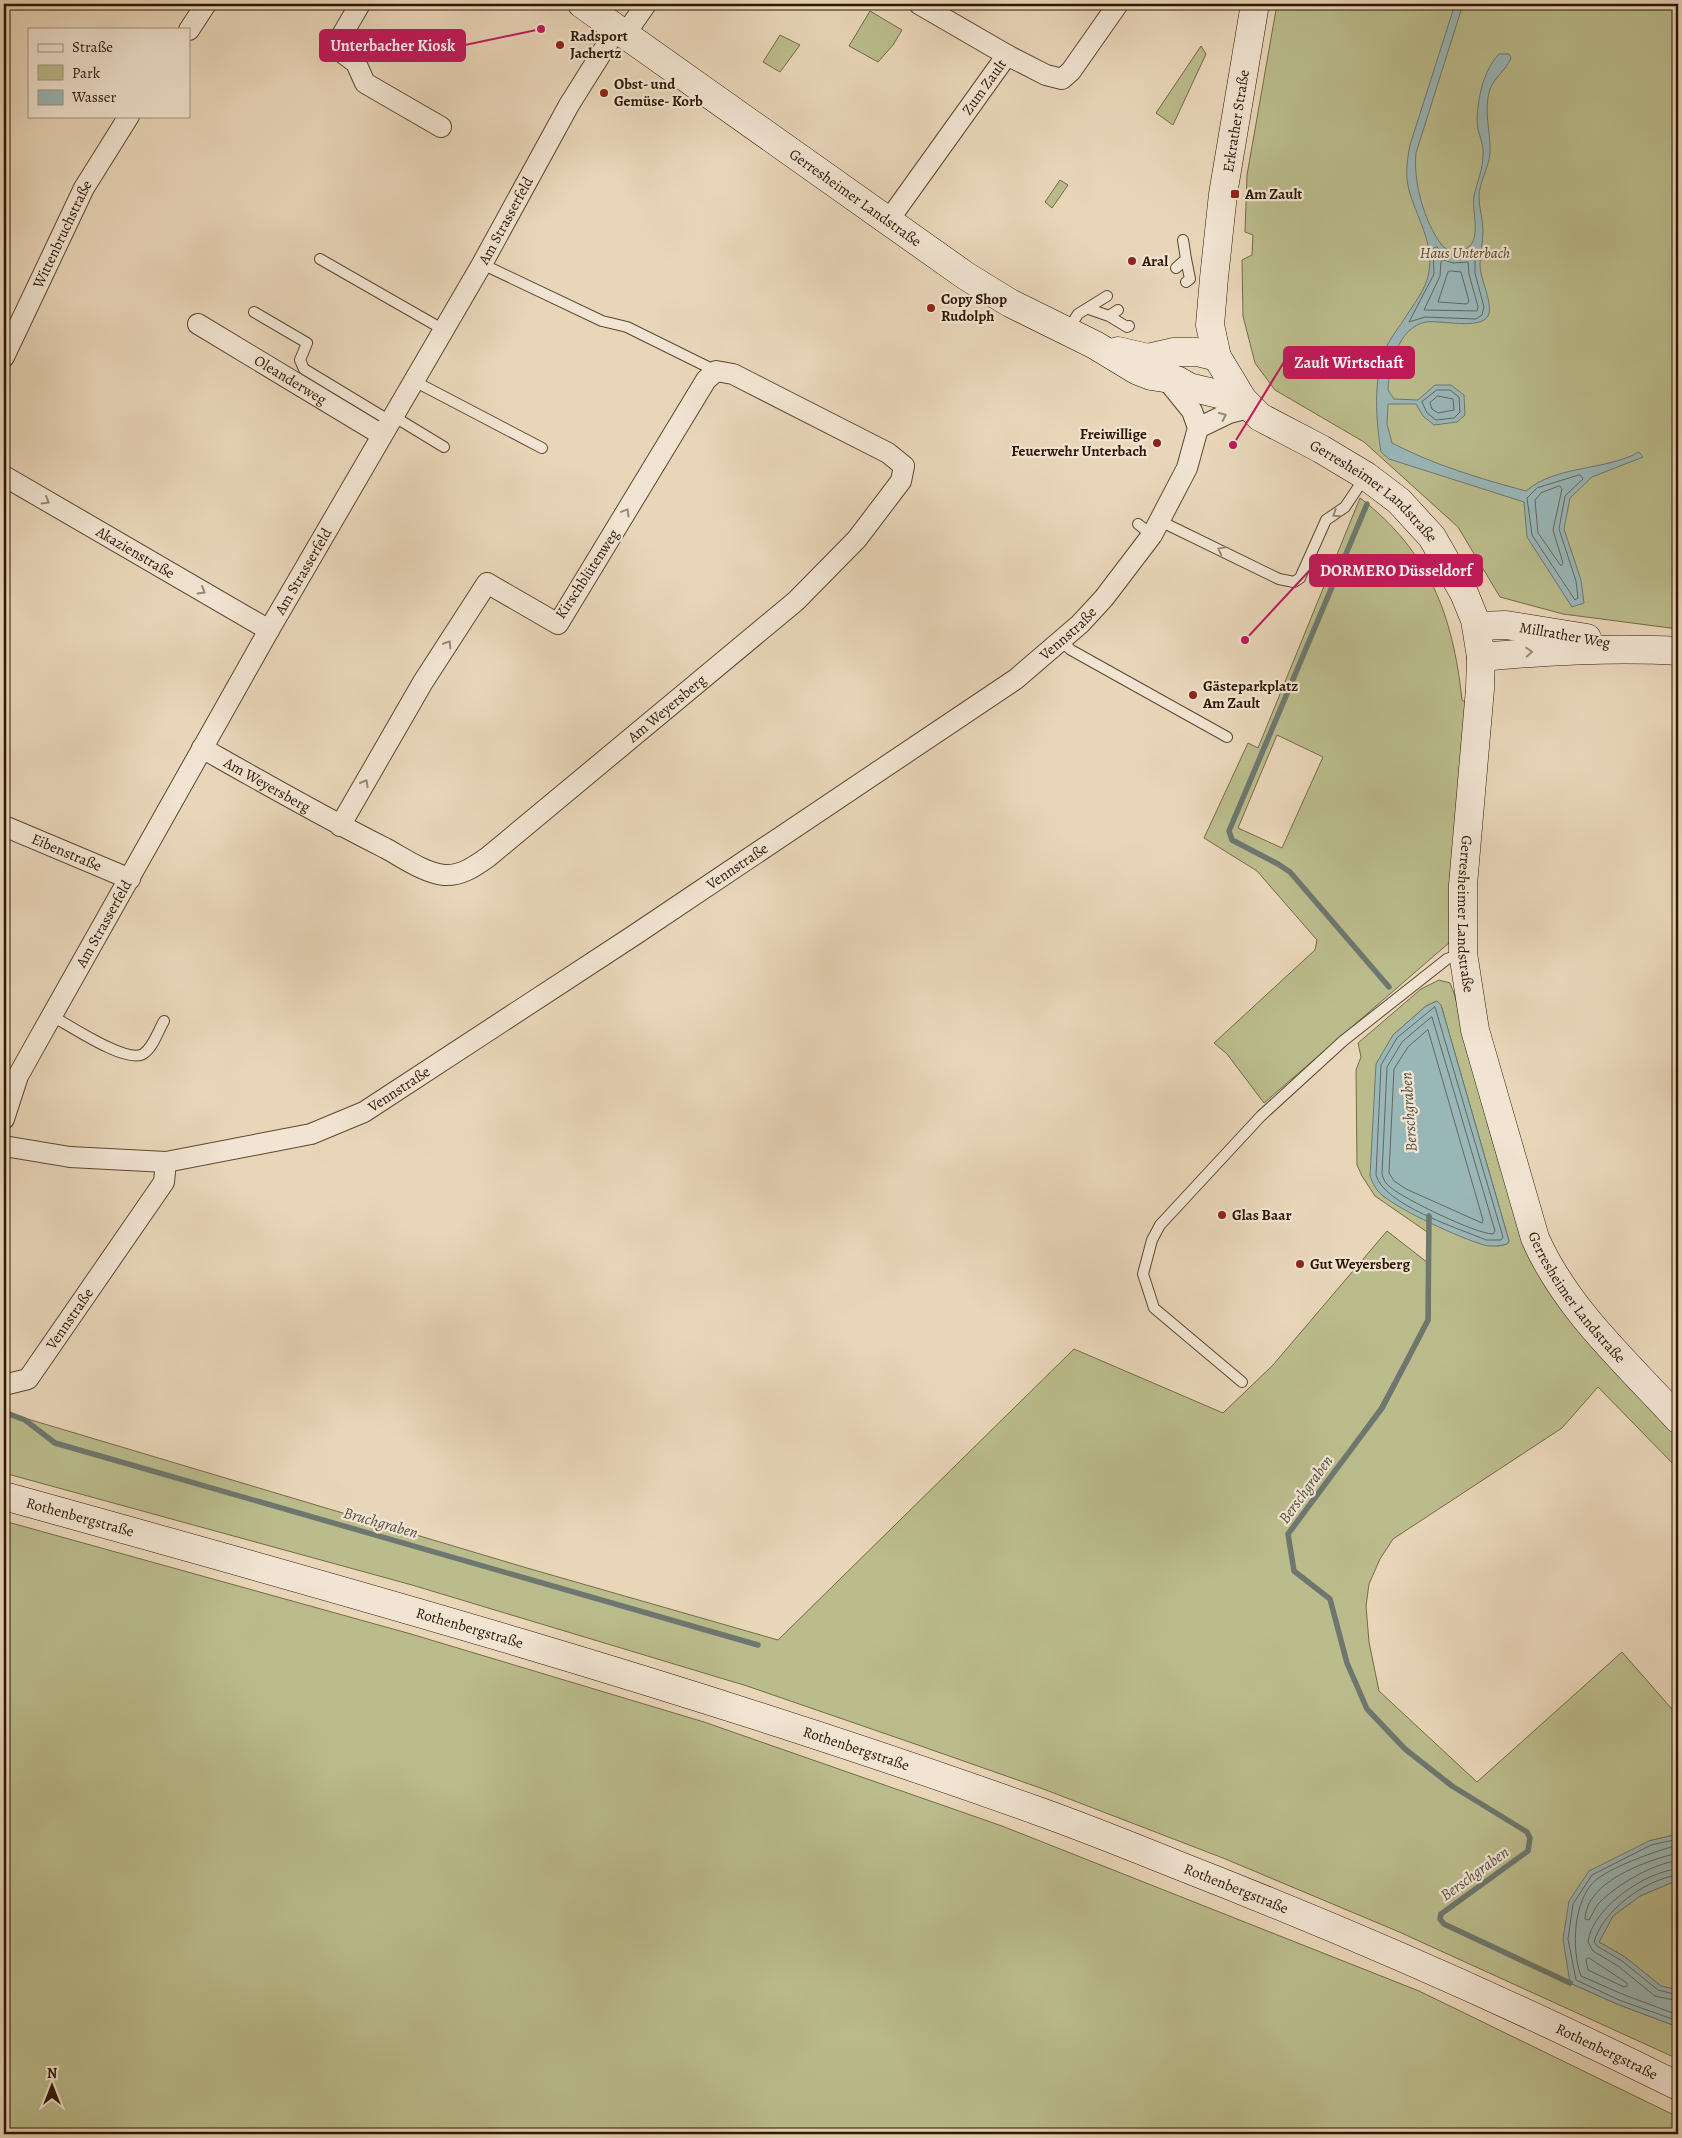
<svg xmlns="http://www.w3.org/2000/svg" width="1682" height="2138" viewBox="0 0 1682 2138" font-family="Alegreya,serif">
  <style>
    .green { fill: #bbbc8c; stroke: #746a47; fill-rule: evenodd }
    .water { fill: #9ab7b8; stroke: #6e776f }
    .lines { fill: none; stroke-linecap: round; stroke-linejoin: round }
    .shore { stroke: #64675d; stroke-width: 1 }
    .stream { stroke: #6e776f; stroke-width: 5.5 }
    .lane-casing { stroke: #5c4730; stroke-width: 12 }
    .street-casing { stroke: #5c4730; stroke-width: 22 }
    .secondary-casing { stroke: #2d1702; stroke-width: 29 }
    .lane { stroke: #f1e4d2; stroke-width: 10 }
    .street { stroke: #f1e4d2; stroke-width: 20 }
    .secondary { stroke: #f1e4d2; stroke-width: 28 }
    .oneway { stroke: #998874 }
    .poi-dot { fill: #8f2418; stroke: #f1e4d2; stroke-width: 2 }
    .labels { text-anchor: middle; stroke-width: 4.5; stroke-linejoin: round; paint-order: stroke }
    .poi-label { font-size: 15px; font-weight: bold; fill: #2d1702; stroke: #f1e4d2; text-anchor: start }
    .street-label { font-size: 15px; fill: #2d1702; stroke: #f1e4d2 }
    .park-label { font-size: 15px; font-style: italic; fill: #58492b; stroke: #f1e4d2 }
    .water-label { font-size: 16px; font-style: italic; fill: #534f42; stroke: #f1e4d2 }
    .leader { fill: none; stroke: #c2185b; stroke-width: 2 }
    .callout-dot { fill: #c2185b; stroke: #f1e4d2; stroke-width: 2 }
    .callout { fill: #c2185b; stroke: #c2185b; stroke-width: 2 }
    .callout-label { font-size: 16px; text-anchor: middle; font-weight: bold; fill: #fff }
  </style>
  <rect width="100%" height="100%" fill="#e9d6b9"/>
  <filter id="stains"><feTurbulence type="fractalNoise" baseFrequency=".004" numOctaves="4"/><feColorMatrix values="0 0 0 0 .2 0 0 0 0 .09 0 0 0 0 .02 0 0 0 .5 -.17"/></filter>
  <radialGradient id="worn" r=".72"><stop offset=".6" stop-color="#630" stop-opacity="0"/><stop offset="1" stop-color="#630" stop-opacity=".3"/></radialGradient>
  <path class="green" d="M1277,4H1678V629L1563,614L1500,597L1458,527L1364,442L1275,390L1255,363L1243,316L1242,260L1252,255L1253,235L1245,232L1247,175Z
    M870,11L902,30L893,45L878,62L849,46Z
    M780,35L800,45L780,72L763,62Z
    M1201,46L1206,54L1173,125L1156,113Z
    M1060,180L1068,185L1052,208L1045,202Z
    M1360,498C1429,551 1453,615 1462,700L1466,703L1450,942L1264,1103L1227,1054L1214,1043L1315,950L1317,940L1257,871L1204,838L1248,743L1258,748ZM1277,735L1323,757L1282,848L1238,828Z
    M1439,980L1450,983L1454,993L1491,1136L1516,1217L1678,1430V1469L1598,1387L1562,1428L1393,1539L1380,1559L1369,1584L1366,1606L1369,1642L1379,1691L1477,1782L1622,1652L1678,1716V1834L1649,1841L1570,1983L1617,2004L1678,2027V2059L1397,1931L1223,1858L1046,1790L918,1745L747,1686L412,1585L4,1473V1423L11,1414L527,1568L778,1640L1074,1349L1223,1413L1273,1365L1387,1231L1428,1263L1427,1320L1379,1408L1288,1533L1384,1409L1430,1321V1234L1375,1196L1362,1176L1357,1165L1356,1070L1361,1057L1358,1043L1421,989ZM1437,1001L1441,1005L1509,1241L1507,1244L1498,1246L1430,1222L1383,1196L1393,1035L1426,1006Z
    M4,1521L411,1634L704,1722L1002,1826L1419,1991L1678,2117V2134H4Z
    M1678,1880V1990L1661,1986L1625,1957L1599,1942L1613,1916L1640,1896Z"/>
  <path class="water" d="M1455,4H1463L1416,153C1413,181 1424,221 1441,244C1444,248 1451,253 1457,252C1486,247 1471,215 1474,196C1477,183 1483,169 1483,155C1484,147 1480,137 1478,129C1476,118 1478,105 1480,95C1483,79 1489,65 1499,54H1509L1511,58C1506,70 1495,77 1490,89C1483,111 1491,131 1490,153C1489,168 1479,182 1479,197C1479,208 1483,219 1483,231C1483,242 1480,253 1480,265C1480,279 1494,305 1488,316C1480,330 1441,320 1426,322C1398,327 1389,367 1388,390L1394,399L1418,400L1435,385H1451L1464,395L1465,415L1457,422L1434,425L1423,416L1416,404H1388L1387,424L1392,443C1434,465 1481,479 1526,491C1556,465 1605,471 1639,452L1643,457L1592,477L1570,498L1564,529L1581,580L1584,603L1572,607L1527,537L1524,502L1389,459L1381,452C1376,423 1373,377 1385,350C1389,340 1397,330 1403,321C1412,306 1427,289 1429,271C1434,243 1416,216 1409,190C1405,175 1407,161 1410,145Z
    M1437,1001L1441,1005L1509,1241L1507,1244C1500,1246 1492,1247 1484,1245C1460,1238 1401,1211 1382,1195C1376,1190 1373,1184 1370,1176L1376,1064L1393,1035L1426,1006Z
    M1678,1834V1880L1640,1896L1613,1916L1599,1942L1625,1957L1661,1986L1678,1990V2027L1617,2004L1570,1983L1563,1939L1569,1901L1589,1871L1649,1841Z"/>
  <g class="lines">
    <path class="shore" d="M1437,247C1448,259 1460,259 1473,250L1475,251V273L1484,307L1482,315L1476,319L1425,317L1409,322L1434,274L1433,249Z
      M1444,260L1453,263L1468,262L1469,274L1478,307L1477,311L1424,310L1440,276L1441,262Z
      M1451,271L1461,272L1469,301L1467,304L1438,302L1448,272Z
      M1437,390H1450L1459,397L1460,412L1454,418L1436,420L1427,413L1422,402Z
      M1438,396L1453,399L1454,410L1438,413L1432,409L1430,403Z
      M1580,475L1583,479L1565,496L1559,529L1576,581L1578,598L1575,600L1532,535L1527,498L1537,488Z
      M1560,486L1562,489L1553,530L1563,563L1561,566L1538,533L1535,500L1541,493Z
      M1435,1007L1503,1237L1501,1240H1486C1458,1228 1384,1205 1376,1175L1381,1065L1397,1038Z
      M1432,1017L1495,1231L1493,1234C1476,1234 1404,1199 1390,1187C1386,1184 1383,1179 1382,1174L1387,1067L1402,1042Z
      M1428,1030L1483,1220L1482,1223L1406,1189L1394,1181L1389,1173L1394,1069L1408,1047Z
      M1678,1839L1651,1845L1592,1875L1573,1904L1568,1939L1576,1980L1619,2000L1678,2021
      M1678,1845C1656,1851 1616,1865 1597,1879C1573,1898 1571,1949 1581,1976L1622,1994L1678,2015
      M1678,1853C1648,1860 1586,1881 1585,1919L1589,1920C1592,1915 1595,1908 1599,1903C1615,1886 1655,1862 1678,1861
      M1678,1869C1646,1871 1592,1908 1588,1942L1593,1951L1618,1966L1655,1996L1678,2001
      M1678,1875C1646,1879 1603,1910 1594,1942L1597,1946L1622,1961L1658,1990L1678,1995
      M1589,1958L1627,1983V1986L1624,1987L1588,1970L1586,1960Z"/>
    <path class="stream" d="M1367,504L1229,831L1232,840L1278,864L1290,872L1389,987
      M1429,1216L1428,1320L1382,1408L1288,1534L1294,1571L1330,1599L1347,1663L1367,1709L1405,1749L1452,1786L1527,1832L1530,1838L1528,1851L1441,1914L1440,1919L1444,1924L1570,1983
      M4,1412L25,1420L55,1443L758,1645"/>
    <g class="lane-casing">
      <path id="lane" d="M320,259L444,330
        M482,264L602,321L627,327L716,371
        M1176,268L1186,259L1183,240
        M1186,282L1190,279L1186,259
        M1089,309L1109,316L1118,310
        M254,312L307,343L300,360L304,369L390,421
        M1109,316L1127,327L1129,326
        M1068,330L1078,314L1107,296
        M414,381L542,448
        M393,416L444,447
        M1160,521L1279,579L1294,582L1300,578L1326,520L1345,507L1365,477
        M1138,524L1152,535
        M1062,642L1071,650L1227,737
        M52,1016C69,1025 126,1064 143,1054C153,1048 158,1031 164,1021
        M1242,1382L1154,1308L1143,1274L1152,1240L1160,1225L1261,1116L1343,1041L1447,959L1462,953"/>
    </g>
    <g class="street-casing">
      <g id="street">
        <path d="M360,4L335,47L356,63L365,83L441,127"/>
        <path d="M919,4L1007,55"/>
        <path d="M189,30L206,4"/>
        <path d="M624,36L646,4"/>
        <path id="s1" d="M888,221L1007,55L1046,75L1062,79L1071,71L1118,4"/>
        <path id="s2" d="M198,324L382,435"/>
        <path id="s3" d="M4,357L84,188L129,116"/>
        <path d="M1198,428L1229,413L1249,408"/>
        <path id="s4" d="M4,476L269,630"/>
        <path id="s5" d="M202,748C262,782 323,817 385,848C402,857 424,873 444,875C461,876 474,867 488,857L796,601L857,539L901,481L904,466L888,453L733,374L716,371L706,380L558,624L487,583L423,682L340,826"/>
        <path id="s6" d="M4,826L130,879"/>
        <path id="s7" d="M4,1119L18,1076L37,1042L269,630L482,264L569,105L616,30"/>
        <path id="s8" d="M4,1146L70,1157L166,1162L311,1134L364,1112L633,936L1016,679L1080,624L1104,598L1152,535L1187,468L1198,428L1192,411L1166,379"/>
        <path id="s9" d="M4,1385L28,1379L164,1182L166,1162"/>
      </g>
    </g>
    <g class="secondary-casing">
      <g id="secondary">
        <path id="s10" d="M582,4L966,276L1010,303L1095,345L1138,371L1151,376L1177,380L1189,387L1243,400"/>
        <path id="s11" d="M1255,4L1223,194L1214,278L1210,325L1217,357L1243,400L1260,417L1321,449L1366,476L1399,501L1432,537L1464,593L1475,620L1481,657L1480,689L1463,885V953L1475,1030L1535,1238C1566,1309 1626,1362 1678,1419"/>
        <path d="M1118,351L1148,358L1174,352H1197L1217,357"/>
        <path d="M1477,626L1506,625L1587,638"/>
        <path d="M1481,657C1546,651 1613,647 1678,651"/>
        <path id="s12" d="M4,1496C351,1592 698,1689 1038,1811C1086,1828 1133,1847 1180,1866C1349,1932 1515,2005 1678,2086"/>
      </g>
    </g>
    <use href="#lane" class="lane"/>
    <use href="#street" class="street"/>
    <use href="#secondary" class="secondary"/>
  </g>
  <defs><path id="oneway-chevron" d="M-2-3.5L2.5 0L-2 3.5" fill="none" stroke-width="1.6" stroke-linecap="round" stroke-linejoin="round" transform="scale(1.25)"/></defs>
  <g class="oneway">
    <use href="#oneway-chevron" transform="translate(1223 416) rotate(-25)"/>
    <use href="#oneway-chevron" transform="translate(46 501) rotate(30)"/>
    <use href="#oneway-chevron" transform="translate(626 512) rotate(-59)"/>
    <use href="#oneway-chevron" transform="translate(1336 514) rotate(146)"/>
    <use href="#oneway-chevron" transform="translate(1221 550) rotate(-154)"/>
    <use href="#oneway-chevron" transform="translate(202 591) rotate(30)"/>
    <use href="#oneway-chevron" transform="translate(448 644) rotate(-58)"/>
    <use href="#oneway-chevron" transform="translate(1529 652) rotate(-3)"/>
    <use href="#oneway-chevron" transform="translate(365 783) rotate(-60)"/>
  </g>
  <g class="poi-dot">
    <circle cx="560" cy="45" r="5"/>
    <circle cx="604" cy="93" r="5"/>
    <rect x="1230" y="189" width="10" height="10" rx="2.5"/>
    <circle cx="1132" cy="261" r="5"/>
    <circle cx="931" cy="308" r="5"/>
    <circle cx="1157" cy="443" r="5"/>
    <circle cx="1193" cy="695" r="5"/>
    <circle cx="1222" cy="1215" r="5"/>
    <circle cx="1300" cy="1264" r="5"/>
  </g>
  <g class="labels">
    <g class="poi-label">
      <text x="570" y="41">Radsport<tspan x="570" dy="17">Jachertz</tspan></text>
      <text x="614" y="89">Obst- und<tspan x="614" dy="17">Gemüse- Korb</tspan></text>
      <text x="1245" y="199">Am Zault</text>
      <text x="1142" y="266">Aral</text>
      <text x="941" y="304">Copy Shop<tspan x="941" dy="17">Rudolph</tspan></text>
      <text x="1147" y="439" text-anchor="end">Freiwillige<tspan x="1147" dy="17">Feuerwehr Unterbach</tspan></text>
      <text x="1203" y="691">Gästeparkplatz<tspan x="1203" dy="17">Am Zault</tspan></text>
      <text x="1232" y="1220">Glas Baar</text>
      <text x="1310" y="1269">Gut Weyersberg</text>
    </g>
    <g class="street-label">
      <text dy="5" stroke="none"><textPath href="#s1" startOffset="165">Zum Zault</textPath></text>
      <text transform="translate(1236 121) rotate(-81)" y="5">Erkrather Straße</text>
      <text dy="5" stroke="none"><textPath href="#s10" startOffset="335">Gerresheimer Landstraße</textPath></text>
      <text dy="5" stroke="none"><textPath href="#s7" startOffset="1030">Am Strasserfeld</textPath></text>
      <text dy="5" stroke="none"><textPath href="#s3" startOffset="136">Wittenbruchstraße</textPath></text>
      <text dy="5" stroke="none"><textPath href="#s2" startOffset="108">Oleanderweg</textPath></text>
      <text dy="5" stroke="none"><textPath href="#s11" startOffset="568">Gerresheimer Landstraße</textPath></text>
      <text dy="5" stroke="none"><textPath href="#s4" startOffset="152">Akazienstraße</textPath></text>
      <text dy="5" stroke="none"><textPath href="#s7" startOffset="625">Am Strasserfeld</textPath></text>
      <text transform="translate(587 574) rotate(-57)" y="5">Kirschblütenweg</text>
      <text dy="5" stroke="none"><textPath href="#s8" startOffset="1220">Vennstraße</textPath></text>
      <text transform="translate(1565 635) rotate(10)" y="5">Millrather Weg</text>
      <text dy="5" stroke="none"><textPath href="#s5" startOffset="555">Am Weyersberg</textPath></text>
      <text dy="5" stroke="none"><textPath href="#s5" startOffset="75">Am Weyersberg</textPath></text>
      <text dy="5" stroke="none"><textPath href="#s6" startOffset="68">Eibenstraße</textPath></text>
      <text dy="5" stroke="none"><textPath href="#s8" startOffset="815">Vennstraße</textPath></text>
      <text dy="5" stroke="none"><textPath href="#s11" startOffset="1032">Gerresheimer Landstraße</textPath></text>
      <text dy="5" stroke="none"><textPath href="#s7" startOffset="220">Am Strasserfeld</textPath></text>
      <text dy="5" stroke="none"><textPath href="#s8" startOffset="410">Vennstraße</textPath></text>
      <text dy="5" stroke="none"><textPath href="#s11" startOffset="1438">Gerresheimer Landstraße</textPath></text>
      <text dy="5" stroke="none"><textPath href="#s9" startOffset="98">Vennstraße</textPath></text>
      <text dy="5" stroke="none"><textPath href="#s12" startOffset="79">Rothenbergstraße</textPath></text>
      <text dy="5" stroke="none"><textPath href="#s12" startOffset="484">Rothenbergstraße</textPath></text>
      <text dy="5" stroke="none"><textPath href="#s12" startOffset="889">Rothenbergstraße</textPath></text>
      <text dy="5" stroke="none"><textPath href="#s12" startOffset="1294">Rothenbergstraße</textPath></text>
      <text dy="5" stroke="none"><textPath href="#s12" startOffset="1699">Rothenbergstraße</textPath></text>
    </g>
    <g class="park-label">
      <text x="1465" y="258">Haus Unterbach</text>
    </g>
    <g class="water-label">
      <text transform="translate(1408 1112) rotate(-94)" y="6">Berschgraben</text>
      <text transform="translate(1305 1489) rotate(-54)" y="6">Berschgraben</text>
      <text transform="translate(381 1522) rotate(16)" y="6">Bruchgraben</text>
      <text transform="translate(1474 1873) rotate(-36)" y="6">Berschgraben</text>
    </g>
  </g>
  <path class="leader" d="M541 29L465 45M1233 445L1284 362M1245 640L1310 570"/>
  <g class="callout-dot">
    <circle cx="541" cy="29" r="5"/>
    <circle cx="1233" cy="445" r="5"/>
    <circle cx="1245" cy="640" r="5"/>
  </g>
  <g class="callout">
    <rect x="320" y="30" width="145" height="31" rx="5"/>
    <rect x="1284" y="347" width="130" height="31" rx="5"/>
    <rect x="1310" y="555" width="172" height="31" rx="5"/>
  </g>
  <g class="callout-label">
    <text x="393" y="51">Unterbacher Kiosk</text>
    <text x="1349" y="368">Zault Wirtschaft</text>
    <text x="1396" y="576">DORMERO Düsseldorf</text>
  </g>
  <rect width="1682" height="2138" fill="none" stroke="#e9d6b9" stroke-width="20"/>
  <rect x="5" y="5" width="1672" height="2128" fill="none" stroke="#2d1702" stroke-width="2.5"/>
  <rect x="10" y="10" width="1662" height="2118" fill="none" stroke="#2d1702"/>
  <rect x="28" y="28" width="162" height="90" fill="#f1e4d2" stroke="#a3927f"/>
  <rect x="38" y="44" width="25" height="8" fill="#f1e4d2" stroke="#a3927f"/>
  <text x="72" y="52" font-size="15" fill="#2d1702">Straße</text>
  <rect x="38" y="65" width="25" height="15" fill="#bbbc8c" stroke="#a3927f"/>
  <text x="72" y="78" font-size="15" fill="#2d1702">Park</text>
  <rect x="38" y="90" width="25" height="15" fill="#9ab7b8" stroke="#a3927f"/>
  <text x="72" y="102" font-size="15" fill="#2d1702">Wasser</text>
  <g transform="translate(52 2086)" stroke="#f1e4d2" stroke-width="4" paint-order="stroke">
  <path d="M0-4L9 19L0 12L-9 19Z" fill="#2d1702"/>
  <text y="-8" font-size="14" font-weight="bold" text-anchor="middle" fill="#2d1702">N</text>
  </g>
  <rect width="100%" height="100%" filter="url(#stains)"/>
  <rect width="100%" height="100%" fill="url(#worn)"/>
</svg>
